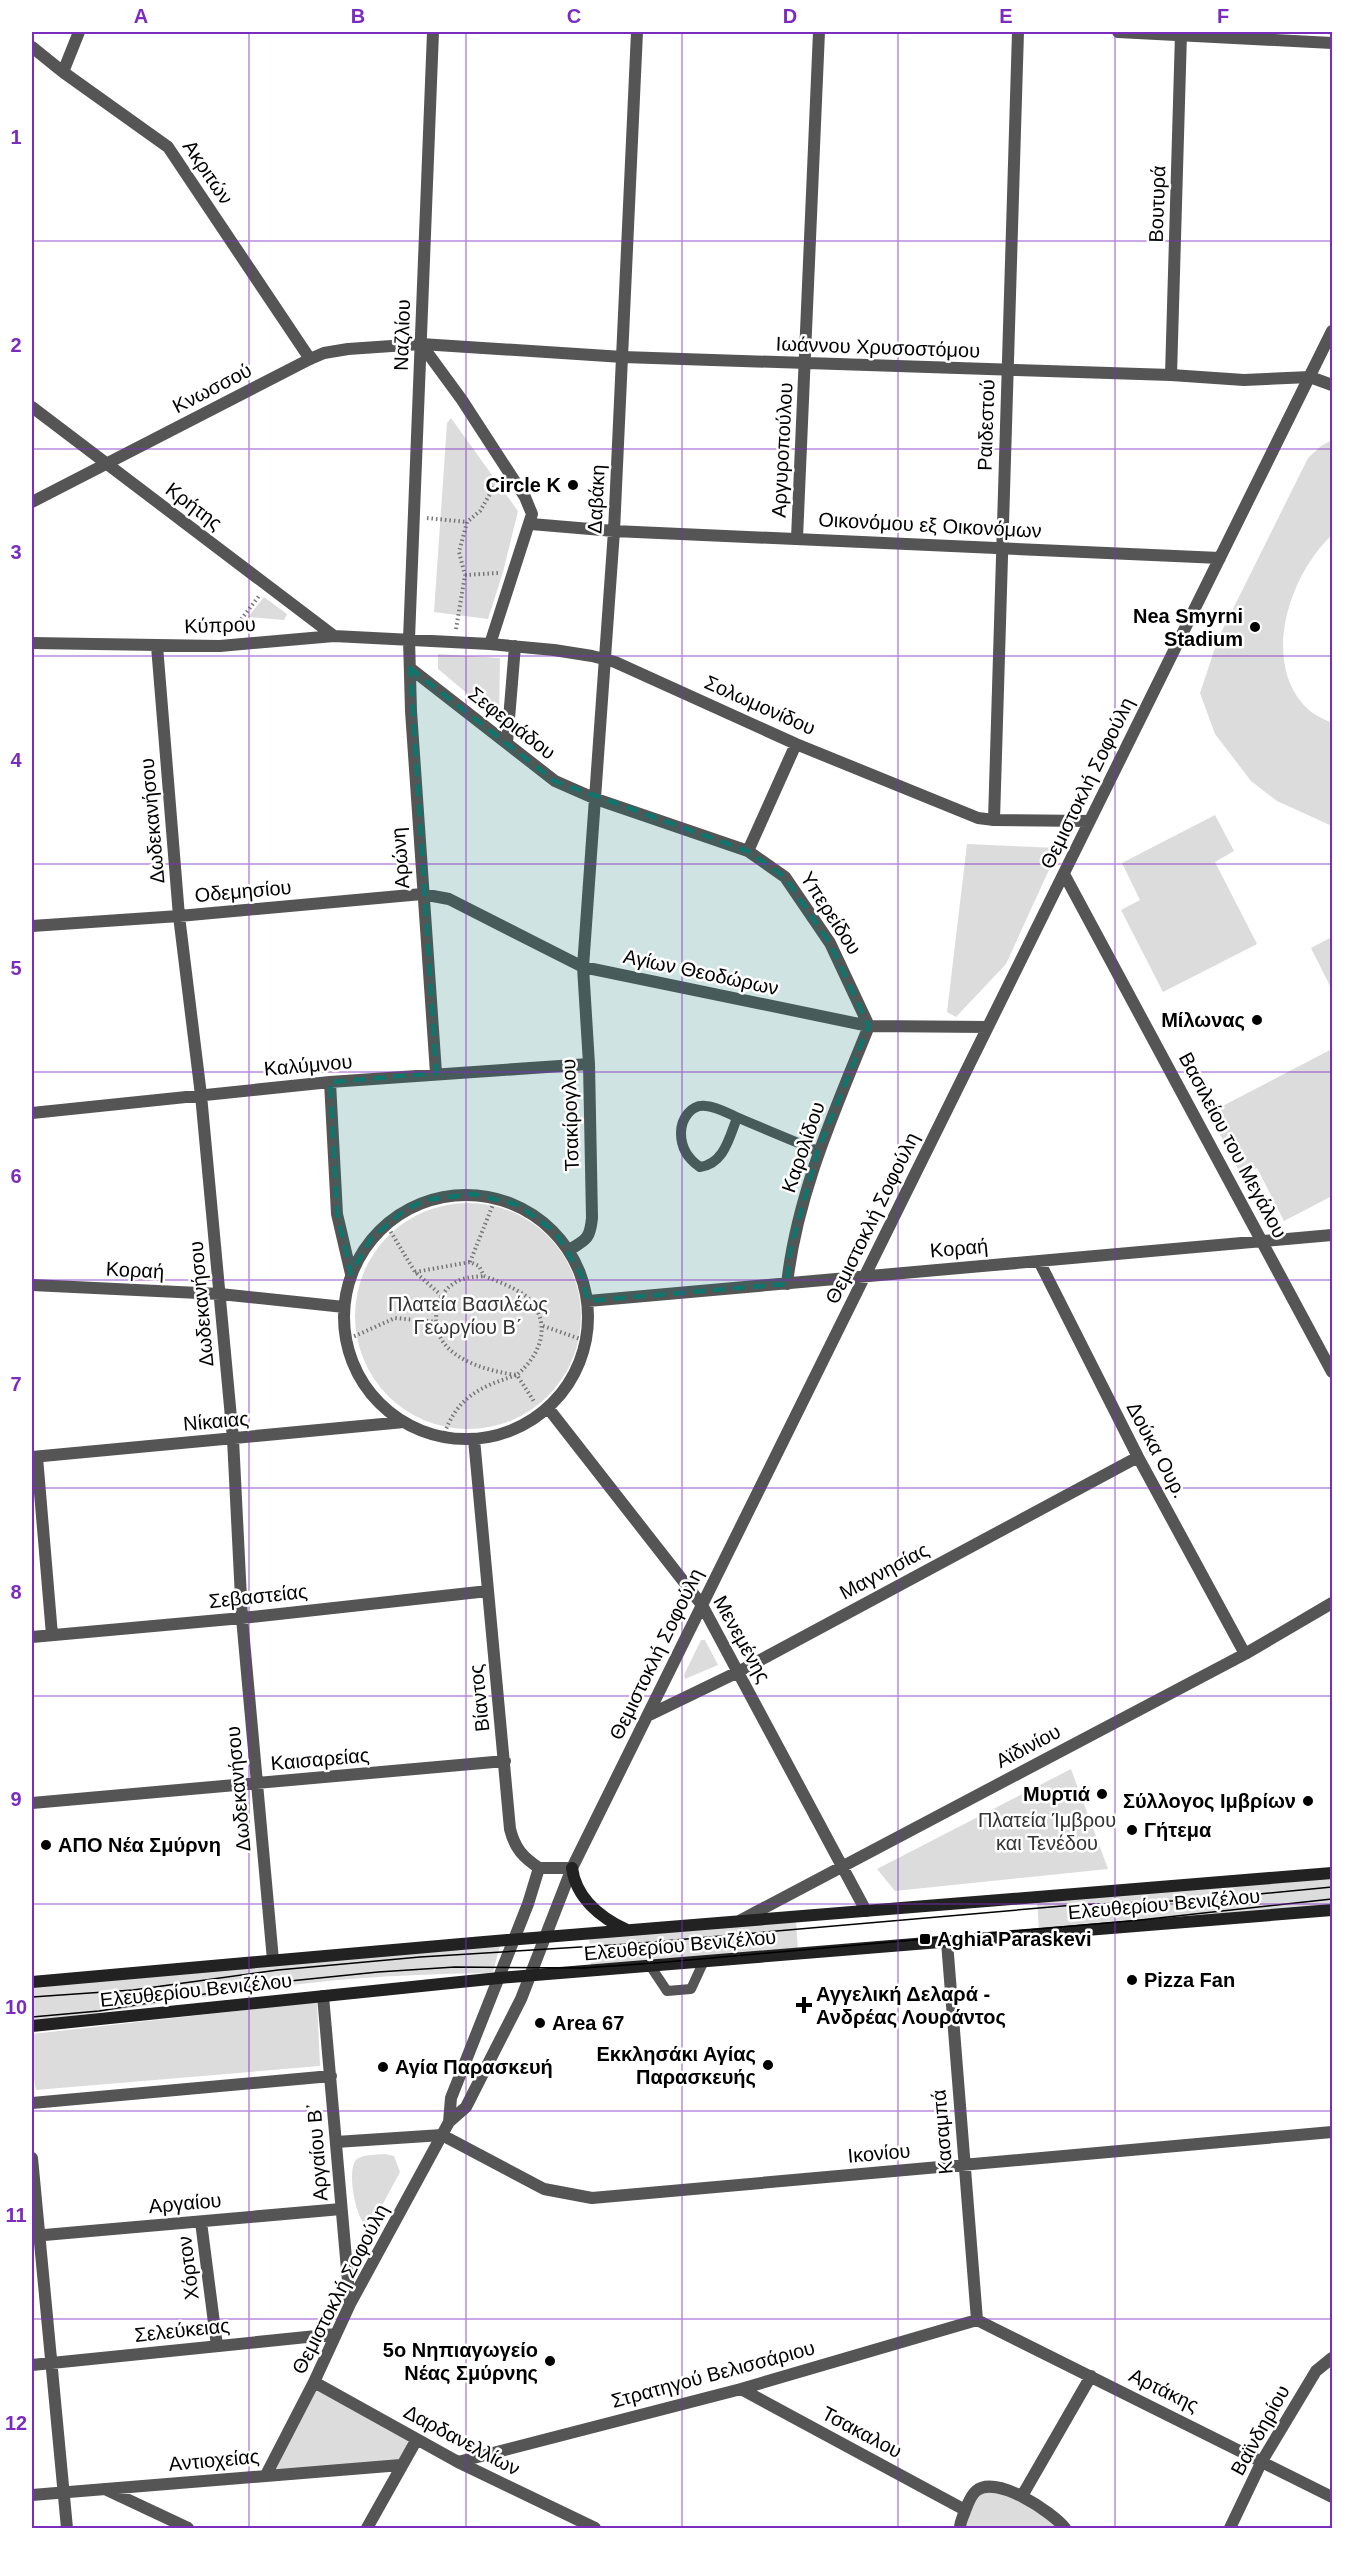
<svg xmlns="http://www.w3.org/2000/svg" width="1364" height="2560" viewBox="0 0 1364 2560" font-family="Arial,sans-serif">
  <style>
    .green { fill: #dcdcdc }
    .lines { fill: none; stroke-linecap: round; stroke-linejoin: round }
    .path { stroke: #777; stroke-width: 4; stroke-dasharray: 1.5 3; stroke-linecap: butt }
    .service { stroke: #555; stroke-width: 10 }
    .pedestrian { stroke: #555; stroke-width: 12 }
    .minor { stroke: #555; stroke-width: 12 }
    .tertiary { stroke: #555; stroke-width: 12 }
    .secondary { stroke: #222; stroke-width: 12 }
    .tram { stroke: #000; stroke-width: 1.5 }
    .marked { fill: #0f766e; fill-opacity: 0.2; stroke: #0f766e; stroke-width: 4.5; stroke-dasharray: 12 8; stroke-linejoin: round }
    .grid { fill: none; stroke: #7b2cbf; stroke-width: 1.5; stroke-opacity: 0.55 }
    .poi-dot { fill: #000; stroke: #fff; stroke-width: 2 }
    .labels { text-anchor: middle; stroke-width: 5; stroke-linejoin: round; paint-order: stroke }
    .street-label { font-size: 20px; fill: #000; stroke: #fff }
    .poi-label { font-size: 20px; font-weight: bold; fill: #000; stroke: #fff; text-anchor: end }
    .park-label { font-size: 20px; fill: #333; stroke: #fff }
    .neatline { fill: none; stroke: #7b2cbf; stroke-width: 2 }
    .grid-label { font-size: 20px; text-anchor: middle; font-weight: bold; fill: #7b2cbf }
  </style>
  <rect width="100%" height="100%" fill="#fff"/>
  <path class="green" d="M451,418L518,511L503,572L488,619L434,612L447,423Z
    M1332,440V535C1292,572 1262,655 1302,703C1310,713 1321,718 1332,723V826L1277,801L1251,781L1215,734L1200,693L1218,639L1308,458L1321,446Z
    M264,597L287,614L284,620L248,617Z
    M438,654L500,658L499,720L438,669Z
    M1215,815L1234,851L1215,862L1257,944L1163,992L1121,910L1140,900L1122,863Z
    M967,844L1059,848L1006,964L956,1017L947,1012Z
    M1330,938L1332,943V990L1311,948Z
    M1332,1049V1196L1284,1221L1257,1168L1241,1175L1209,1113Z
    M355 1316a113 113 0 1 1 226 0a113 113 0 1 1-226 0Z
    M701,1640H705L718,1665L685,1679L684,1675Z
    M1071,1769L1108,1869L895,1891L877,1869Z
    M1332,1877V1906L1039,1931L1037,1902Z
    M796,1920L798,1951L591,1970L589,1935Z
    M501,1942L493,1972L488,1973C420,1974 352,1977 284,1986C199,1996 116,2012 32,2021V1985Z
    M317,2002L320,2066L36,2090L32,2066V2034Z
    M385,2154L394,2156L400,2172L371,2226H366C355,2216 346,2168 357,2159C364,2154 377,2155 385,2154Z
    M314,2382L417,2439L401,2465L266,2475Z
    M999,2488L1065,2528H960L969,2499Z"/>
  <g class="lines">
    <path class="path" d="M427,518L467,522
      M465,575L498,573
      M456,629L465,575L459,552L467,522L480,511L497,482
      M233,630L259,596
      M386,1224L415,1272L442,1296
      M470,1262L496,1197
      M415,1272L470,1262L479,1266L484,1276
      M484,1276C495,1280 523,1291 530,1300C552,1326 540,1355 517,1375C493,1372 458,1363 443,1342C431,1324 435,1296 453,1284C462,1277 473,1277 484,1276Z
      M543,1326L586,1341
      M346,1340L395,1318L437,1322
      M443,1437C457,1397 479,1387 517,1375L535,1403"/>
    <path class="service" d="M737,1118C729,1138 724,1164 700,1167C688,1159 681,1148 681,1133C681,1119 691,1104 706,1106C719,1107 730,1115 741,1119C767,1130 793,1141 818,1151
      M651,1967L667,1991L691,1989L703,1963"/>
    <path class="pedestrian" d="M336,2142L442,2135"/>
    <path class="minor" d="M433,32L409,639L411,711L436,1073
      M32,47L63,72L168,147L310,359
      M63,72L79,32
      M421,344L462,400L525,497L532,514L490,644
      M1171,375L1181,34
      M32,407L334,636
      M531,524L614,531L1220,558
      M32,643L220,646L334,636L490,644L554,650L592,656L615,662L796,744L978,818L994,820L1090,821
      M157,646L179,916L201,1095L233,1439L242,1618L273,1960
      M410,668L555,781L596,799L748,851L785,877L830,943L869,1026C835,1110 797,1194 787,1284
      M507,743L515,646
      M748,851L796,744
      M1064,874L1332,1372
      M32,926L179,916L422,894L449,899L583,967L869,1026L988,1027
      M330,1082L337,1214L351,1274
      M32,1113L330,1082L589,1064
      M344 1317a122 122 0 1 1 244 0a122 122 0 1 1-244 0Z
      M569,1250C586,1240 590,1239 592,1218L589,1064L583,967L614,531L637,32
      M1039,1261L1138,1457L1245,1654
      M32,1285L220,1294L344,1307
      M588,1301L1332,1235
      M548,1408L702,1605L866,1911
      M474,1439L510,1829C515,1849 523,1857 539,1868
      M32,1457L404,1422
      M37,1457L52,1635
      M32,1637L242,1618L488,1591
      M647,1716L738,1672L1138,1457
      M32,1803L505,1761
      M539,1868H572
      M741,1920L1245,1654L1332,1603
      M947,1942L977,2320
      M323,1996L350,2304
      M32,2103L331,2076
      M449,2122L466,2107L521,1999L572,1868L1332,331
      M442,2135L544,2189L592,2198L1332,2132
      M32,2158L67,2528
      M201,2222L217,2346
      M33,2236L341,2209
      M977,2320L1332,2497
      M32,2365L336,2334
      M314,2382L458,2462L595,2528
      M741,2389L965,2510
      M458,2462L741,2389L977,2320
      M266,2475L314,2382L350,2304L449,2122L451,2098L528,1904L539,1868
      M105,2489L188,2528
      M32,2495L401,2465
      M1022,2496L1091,2376
      M367,2528L417,2439
      M960,2528C960,2522 963,2517 965,2511C968,2504 970,2496 976,2491C996,2474 1052,2512 1065,2528
      M1230,2528L1262,2461L1316,2371L1332,2358"/>
    <path class="tertiary" d="M1118,32L1332,43
      M32,502L310,359L324,353L348,349L421,344L623,357L1171,375L1244,380L1310,377L1332,385
      M797,538L819,32
      M994,820L1018,32"/>
    <path class="secondary" d="M572,1868C576,1898 601,1918 627,1930
      M32,1982C465,1942 899,1907 1332,1873
      M32,2026L499,1978L1332,1910"/>
    <path class="tram" d="M32,1997L133,1990L278,1970L420,1957L629,1944L1074,1905L1196,1900L1332,1887
      M32,2017L99,2011L280,1982L378,1972L455,1967L582,1968L655,1963L1140,1920L1332,1899"/>
  </g>
  <path class="marked" d="M410,668L555,781L748,851L785,877L830,943L869,1026L818,1151L790,1252L787,1284L588,1301L581,1275L555,1232L518,1205L473,1194L426,1200L405,1210L371,1239L351,1274L337,1214L330,1082L436,1073Z"/>
  <path class="grid" d="M249,32V2528M466,32V2528M682,32V2528M898,32V2528M1115,32V2528M32,241H1332M32,449H1332M32,656H1332M32,864H1332M32,1072H1332M32,1280H1332M32,1488H1332M32,1696H1332M32,1904H1332M32,2111H1332M32,2319H1332"/>
  <g class="poi-dot">
    <circle cx="573" cy="485" r="6"/>
    <circle cx="1255" cy="627" r="6"/>
    <circle cx="1257" cy="1020" r="6"/>
    <circle cx="1102" cy="1794" r="6"/>
    <circle cx="1308" cy="1801" r="6"/>
    <circle cx="1132" cy="1830" r="6"/>
    <circle cx="46" cy="1845" r="6"/>
    <rect x="919" y="1933" width="12" height="12" rx="3"/>
    <circle cx="1132" cy="1980" r="6"/>
    <path d="M801 1996h6v6h6v6h-6v6h-6v-6h-6v-6h6z"/>
    <circle cx="540" cy="2023" r="6"/>
    <circle cx="768" cy="2065" r="6"/>
    <circle cx="383" cy="2067" r="6"/>
    <circle cx="550" cy="2361" r="6"/>
  </g>
  <g class="labels">
    <g class="street-label">
      <text transform="translate(208 172) rotate(56)" y="7">Ακριτών</text>
      <text transform="translate(1157 204) rotate(-88)" y="7">Βουτυρά</text>
      <text transform="translate(402 335) rotate(-88)" y="7">Ναζλίου</text>
      <text transform="translate(878 347) rotate(2)" y="7">Ιωάννου Χρυσοστόμου</text>
      <text transform="translate(212 388) rotate(-27)" y="7">Κνωσσού</text>
      <text transform="translate(986 425) rotate(-88)" y="7">Ραιδεστού</text>
      <text transform="translate(782 450) rotate(-87)" y="7">Αργυροπούλου</text>
      <text transform="translate(596 499) rotate(-87)" y="7">Δαβάκη</text>
      <text transform="translate(194 506) rotate(37)" y="7">Κρήτης</text>
      <text transform="translate(930 525) rotate(3)" y="7">Οικονόμου εξ Οικονόμων</text>
      <text transform="translate(220 625) rotate(-2)" y="7">Κύπρου</text>
      <text transform="translate(760 705) rotate(24)" y="7">Σολωμονίδου</text>
      <text transform="translate(512 723) rotate(38)" y="7">Σεφεριάδου</text>
      <text transform="translate(1087 783) rotate(-64)" y="7">Θεμιστοκλή Σοφούλη</text>
      <text transform="translate(152 821) rotate(-95)" y="7">Δωδεκανήσου</text>
      <text transform="translate(400 858) rotate(-94)" y="7">Αρώνη</text>
      <text transform="translate(243 891) rotate(-5)" y="7">Οδεμησίου</text>
      <text transform="translate(831 913) rotate(57)" y="7">Υπερείδου</text>
      <text transform="translate(701 972) rotate(12)" y="7">Αγίων Θεοδώρων</text>
      <text transform="translate(308 1065) rotate(-5)" y="7">Καλύμνου</text>
      <text transform="translate(570 1115) rotate(-92)" y="7">Τσακίρογλου</text>
      <text transform="translate(1233 1145) rotate(62)" y="7">Βασιλείου του Μεγάλου</text>
      <text transform="translate(803 1147) rotate(-71)" y="7">Καρολίδου</text>
      <text transform="translate(872 1218) rotate(-64)" y="7">Θεμιστοκλή Σοφούλη</text>
      <text transform="translate(959 1248) rotate(-5)" y="7">Κοραή</text>
      <text transform="translate(135 1270) rotate(3)" y="7">Κοραή</text>
      <text transform="translate(201 1304) rotate(-95)" y="7">Δωδεκανήσου</text>
      <text transform="translate(216 1421) rotate(-5)" y="7">Νίκαιας</text>
      <text transform="translate(1157 1450) rotate(62)" y="7">Δούκα Ουρ.</text>
      <text transform="translate(884 1571) rotate(-28)" y="7">Μαγνησίας</text>
      <text transform="translate(258 1596) rotate(-6)" y="7">Σεβαστείας</text>
      <text transform="translate(742 1639) rotate(61)" y="7">Μενεμένης</text>
      <text transform="translate(656 1654) rotate(-64)" y="7">Θεμιστοκλή Σοφούλη</text>
      <text transform="translate(479 1698) rotate(-96)" y="7">Βίαντος</text>
      <text transform="translate(1028 1746) rotate(-28)" y="7">Αϊδινίου</text>
      <text transform="translate(320 1759) rotate(-5)" y="7">Καισαρείας</text>
      <text transform="translate(238 1789) rotate(-95)" y="7">Δωδεκανήσου</text>
      <text transform="translate(1164 1904) rotate(-5)" y="7">Ελευθερίου Βενιζέλου</text>
      <text transform="translate(680 1945) rotate(-5)" y="7">Ελευθερίου Βενιζέλου</text>
      <text transform="translate(196 1990) rotate(-6)" y="7">Ελευθερίου Βενιζέλου</text>
      <text transform="translate(942 2132) rotate(-95)" y="7">Κασαμπά</text>
      <text transform="translate(317 2152) rotate(-94)" y="7">Αργαίου Β᾽</text>
      <text transform="translate(879 2153) rotate(-5)" y="7">Ικονίου</text>
      <text transform="translate(185 2203) rotate(-5)" y="7">Αργαίου</text>
      <text transform="translate(188 2268) rotate(-97)" y="7">Χόρτον</text>
      <text transform="translate(340 2289) rotate(-63)" y="7">Θεμιστοκλή Σοφούλη</text>
      <text transform="translate(182 2330) rotate(-6)" y="7">Σελεύκειας</text>
      <text transform="translate(713 2374) rotate(-15)" y="7">Στρατηγού Βελισσάριου</text>
      <text transform="translate(1164 2390) rotate(26)" y="7">Αρτάκης</text>
      <text transform="translate(1260 2430) rotate(-61)" y="7">Βαϊνδηρίου</text>
      <text transform="translate(862 2432) rotate(28)" y="7">Τσακαλου</text>
      <text transform="translate(462 2440) rotate(28)" y="7">Δαρδανελλίων</text>
      <text transform="translate(214 2460) rotate(-5)" y="7">Αντιοχείας</text>
    </g>
    <g class="poi-label">
      <text x="561" y="492">Circle K</text>
      <text x="1243" y="623">Nea Smyrni<tspan x="1243" dy="23">Stadium</tspan></text>
      <text x="1245" y="1027">Μίλωνας</text>
      <text x="1090" y="1801">Μυρτιά</text>
      <text x="1296" y="1808">Σύλλογος Ιμβρίων</text>
      <text x="1144" y="1837" text-anchor="start">Γήτεμα</text>
      <text x="58" y="1852" text-anchor="start">ΑΠΟ Νέα Σμύρνη</text>
      <text x="937" y="1946" text-anchor="start">Aghia Paraskevi</text>
      <text x="1144" y="1987" text-anchor="start">Pizza Fan</text>
      <text x="816" y="2001" text-anchor="start">Αγγελική Δελαρά -<tspan x="816" dy="23">Ανδρέας Λουράντος</tspan></text>
      <text x="552" y="2030" text-anchor="start">Area 67</text>
      <text x="756" y="2061">Εκκλησάκι Αγίας<tspan x="756" dy="23">Παρασκευής</tspan></text>
      <text x="395" y="2074" text-anchor="start">Αγία Παρασκευή</text>
      <text x="538" y="2357">5ο Νηπιαγωγείο<tspan x="538" dy="23">Νέας Σμύρνης</tspan></text>
    </g>
    <g class="park-label">
      <text x="468" y="1311">Πλατεία Βασιλέως<tspan x="468" dy="23">Γεωργίου Β΄</tspan></text>
      <text x="1047" y="1827">Πλατεία Ίμβρου<tspan x="1047" dy="23">και Τενέδου</tspan></text>
    </g>
  </g>
  <rect width="1364" height="2560" fill="none" stroke="#ffffff" stroke-width="66"/>
  <rect x="33" y="33" width="1298" height="2494" class="neatline"/>
  <g class="grid-label">
    <text x="141" y="23">A</text>
    <text x="358" y="23">B</text>
    <text x="574" y="23">C</text>
    <text x="790" y="23">D</text>
    <text x="1006" y="23">E</text>
    <text x="1223" y="23">F</text>
    <text x="16" y="144">1</text>
    <text x="16" y="352">2</text>
    <text x="16" y="559">3</text>
    <text x="16" y="767">4</text>
    <text x="16" y="975">5</text>
    <text x="16" y="1183">6</text>
    <text x="16" y="1391">7</text>
    <text x="16" y="1599">8</text>
    <text x="16" y="1806">9</text>
    <text x="16" y="2014">10</text>
    <text x="16" y="2222">11</text>
    <text x="16" y="2430">12</text>
  </g>
</svg>
